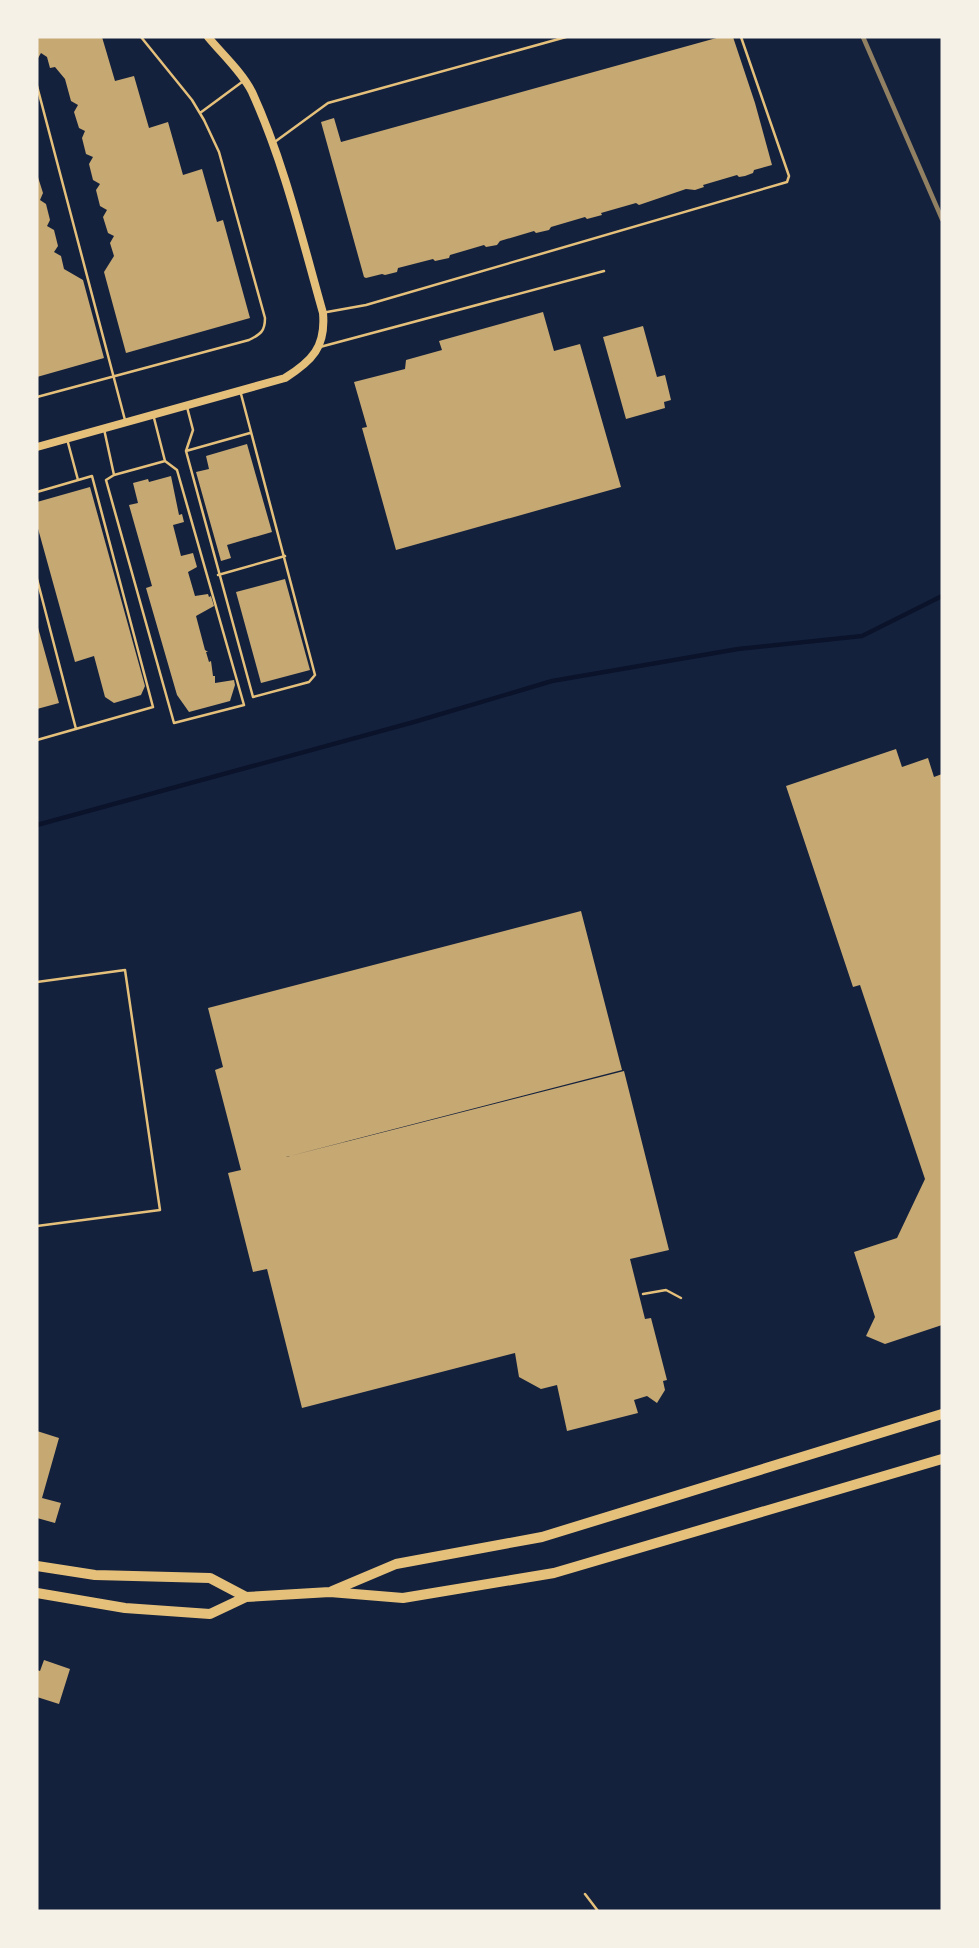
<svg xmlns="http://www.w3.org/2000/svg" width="979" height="1948" viewBox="0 0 979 1948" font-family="Signika,sans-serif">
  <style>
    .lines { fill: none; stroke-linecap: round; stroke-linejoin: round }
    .stream { stroke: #0b132b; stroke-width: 4.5 }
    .building { fill: #c6a872 }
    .path { stroke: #e5c07b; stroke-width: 2.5 }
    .service { stroke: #e5c07b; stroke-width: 2.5 }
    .tertiary { stroke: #e5c07b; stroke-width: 8 }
    .primary { stroke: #e5c07b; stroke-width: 10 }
    .rail { stroke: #918062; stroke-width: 4.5 }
  </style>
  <rect width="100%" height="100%" fill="#14213d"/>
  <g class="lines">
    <path class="stream" d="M37,825L414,722L552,681L738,649L862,636L942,596"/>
  </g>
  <path class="building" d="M37,37H102L115,81L134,76L149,128L168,122L183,175L202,169L217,222L223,220L250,318L126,353L104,272L114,256L110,243L114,236L108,233L103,217L107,210L100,206L96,190L100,184L93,180L89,164L93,157L86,154L82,138L85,131L79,128L74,112L78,105L71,101L65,79L55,67L50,68L47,57L41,53L37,60Z
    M720,37H733L755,103L772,165L754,170L753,173L745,176L739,177L737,175L703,185L704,187L695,190L686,189L639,205L636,203L601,213L602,215L587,219L585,217L551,227L549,230L536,233L534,231L500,241L497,245L486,247L484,245L450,255L449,258L435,261L433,259L398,268L397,272L385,275L382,274L366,278L364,277L321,122L334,118L341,142Z
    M37,174L43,193L40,200L46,204L50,220L47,226L54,230L58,246L54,252L61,256L64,269L83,280L104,358L37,377Z
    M543,312L554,351L580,344L621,487L396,550L362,428L367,427L354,382L405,369L406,360L442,350L439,341Z
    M643,326L657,377L665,375L671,400L664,402L665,408L626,419L603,337Z
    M247,444L272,532L227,545L231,558L221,561L196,472L209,469L206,456Z
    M171,476L179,515L182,514L184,522L173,525L181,556L193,553L197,567L188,572L195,596L208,594L209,597L211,596L214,606L196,616L205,650L208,652H206L209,662L211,661L213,676H215V683L234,680L235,685L230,701L189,712L177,695L146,588L152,586L129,505L138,503L133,483L148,479L149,482Z
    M90,487L145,686L141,695L114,703L105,697L94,656L75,662L37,525V502Z
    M285,579L310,670L261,683L236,592Z
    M37,624L59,703L37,709Z
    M896,749L902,767L928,758L934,777L942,774V1325L885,1344L866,1336L875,1317L854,1252L897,1238L925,1179L860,985L853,987L786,786Z
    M581,911L622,1070L286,1157L624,1071L669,1250L630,1259L645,1319L651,1318L667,1380L663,1381L665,1390L657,1403L647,1396L634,1400L638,1413L567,1431L557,1385L541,1389L519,1377L515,1353L302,1408L267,1269L253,1272L228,1173L241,1170L215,1070L223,1067L208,1008Z
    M37,1431L59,1438L42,1498L61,1503L55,1523L37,1518Z
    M44,1660L70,1669L59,1704L37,1697V1670L40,1671Z"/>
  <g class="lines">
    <path class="path" d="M643,1294L666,1290L681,1298"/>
    <path class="service" d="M37,86L125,420
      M200,113L242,82
      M276,141L328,103L566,37
      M327,312L366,305L787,182L789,176L741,37
      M320,347L604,271
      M37,397L249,340C261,334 265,331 265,318L219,152L204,120L192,100L141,37
      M187,407L193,430L186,451L253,697L309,682L315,675L241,394
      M104,429L114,475L165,461L154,418
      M67,439L78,480
      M186,451L250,433
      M114,475L106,480L174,723L244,705L177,470L165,461
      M37,492L92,476L153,707L37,740
      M218,575L285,556
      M37,579L76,729
      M37,982L125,970L160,1210L37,1226
      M585,1894L598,1911"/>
    <path class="tertiary" d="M37,447L285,378C312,361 326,347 323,313C302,239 284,162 252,92C242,72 222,54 208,37"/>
    <path class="primary" d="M37,1566L95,1575L210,1578L246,1597
      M332,1591L396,1564L542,1537L942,1414
      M37,1593L125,1608L210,1614L246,1597L330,1592L403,1598L554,1573L942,1459"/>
    <path class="rail" d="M863,37L942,219"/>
  </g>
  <rect width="979" height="1948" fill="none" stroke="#f6f1e7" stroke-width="77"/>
</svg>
